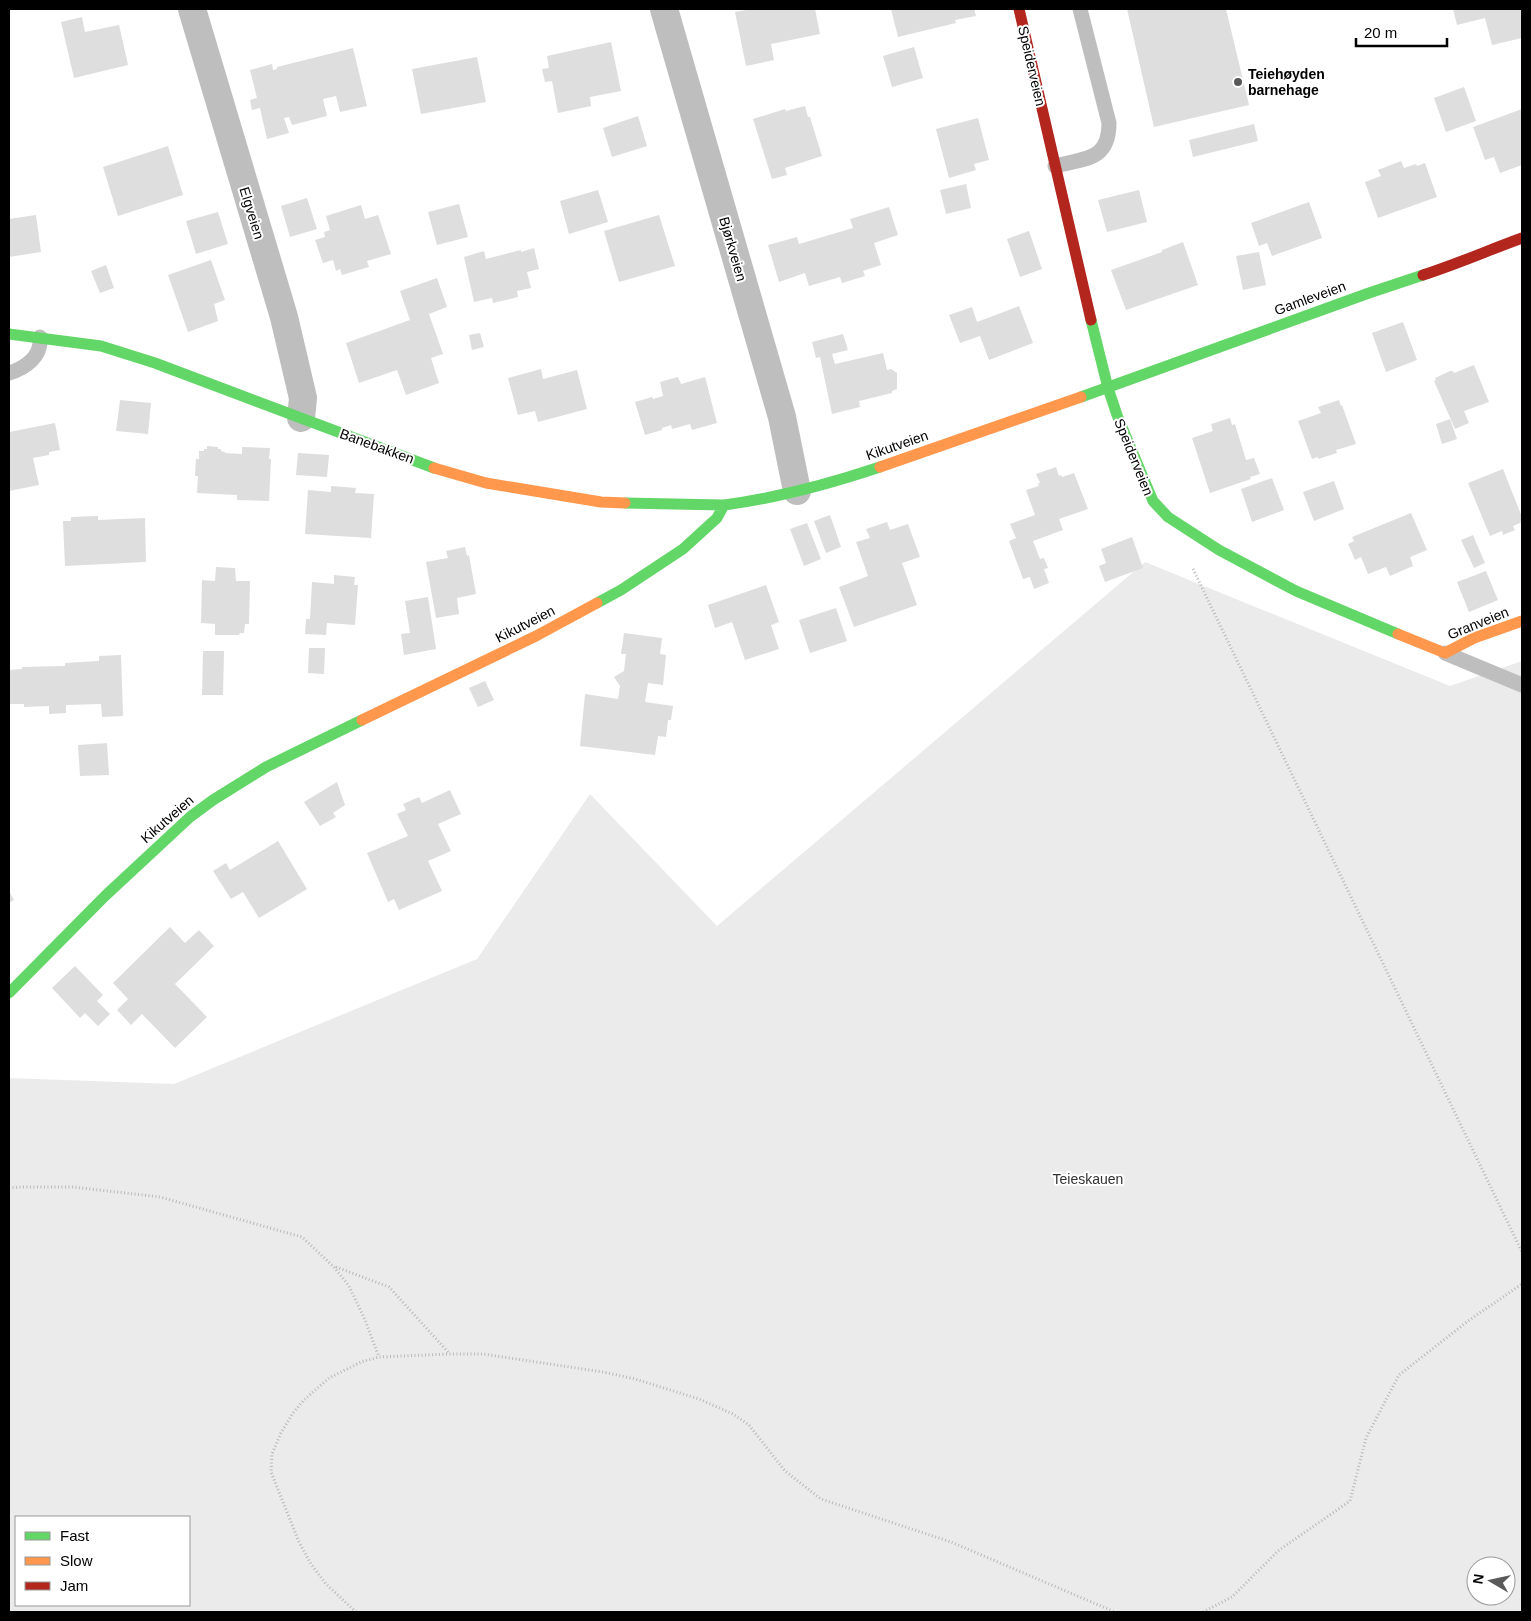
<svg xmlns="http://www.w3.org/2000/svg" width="1531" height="1621" viewBox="0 0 1531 1621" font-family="Arial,sans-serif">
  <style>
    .green { fill: #ebebeb; fill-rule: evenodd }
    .building { fill: #dedede }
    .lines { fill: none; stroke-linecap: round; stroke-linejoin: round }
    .path { stroke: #b9b9b9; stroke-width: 3; stroke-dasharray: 1 2.5; stroke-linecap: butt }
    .lane { stroke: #bebebe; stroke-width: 15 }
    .street { stroke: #bebebe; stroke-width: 28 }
    .fast { stroke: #63d668; stroke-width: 11 }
    .slow { stroke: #ff974d; stroke-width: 11 }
    .jam { stroke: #b3261e; stroke-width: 11 }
    .poi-dot { fill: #595959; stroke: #fff; stroke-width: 2 }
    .labels { text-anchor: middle; stroke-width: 4; stroke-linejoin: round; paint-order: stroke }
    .street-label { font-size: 14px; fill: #000; stroke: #fff }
    .poi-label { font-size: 14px; font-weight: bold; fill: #000; stroke: #fff; text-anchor: start }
    .park-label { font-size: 14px; fill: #313131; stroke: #fff }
  </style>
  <rect width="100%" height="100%" fill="#fff"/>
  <path class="green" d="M1145,562L1450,686L1522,661V1612H9V1078L174,1084L477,959L590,794L717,926ZM16,1517H189V1605H16ZM1476,1566H1506V1596H1476Z"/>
  <path class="building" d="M752,9H815L820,34L771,44L774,60L746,66L735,12Z
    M891,9H974L976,16L955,20L956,23L898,37Z
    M1127,9H1226L1249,105L1154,127Z
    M1453,9H1522V38L1492,45L1485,18L1457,25Z
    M82,17L85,32L119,25L128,65L74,78L61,22Z
    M611,42L621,91L590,97L591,106L558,113L552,81L545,82L542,69L549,68L547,56Z
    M914,47L923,78L892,87L883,56Z
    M353,48L367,106L340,112L336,96L323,99L327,116L292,125L289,117L284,118L289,133L267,139L260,108L252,110L250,100L257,98L250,70L272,64L273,70L277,69V67Z
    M477,57L486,102L421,114L412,69Z
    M1464,87L1476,121L1446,132L1434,98Z
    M805,106L808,117H810L822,156L785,168L787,175L772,179L753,119L785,109L786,111Z
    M1522,109V165L1500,173L1494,157L1485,160L1473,127Z
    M638,116L647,146L612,157L603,128Z
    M978,118L989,160L974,164L976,170L949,178L936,129Z
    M1254,124L1258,141L1193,157L1189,140Z
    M168,146L183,195L118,216L103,167Z
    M1401,161L1404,168L1416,164L1417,166L1425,163L1437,197L1378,218L1365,182L1381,176L1378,170Z
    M966,184L971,208L946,214L940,190Z
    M598,190L608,222L569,234L560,201Z
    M1139,190L1147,222L1107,232L1098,200Z
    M307,198L317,229L290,237L281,206Z
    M1309,202L1322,238L1272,256L1267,243L1259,246L1251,223Z
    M459,204L468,237L437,245L428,212Z
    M361,205L365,219L378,215L391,254L367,261L369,267L342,275L340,269L336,271L333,260L323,263L315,240L325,237L324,232L330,230L326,216Z
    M889,207L898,235L874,243L881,265L863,271L865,276L842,283L840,277L809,286L805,273L779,282L768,245L797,237L799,244L853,228L850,219Z
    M218,212L228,244L196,254L186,221Z
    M36,215L41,252L9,257V219Z
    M659,215L675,266L619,282L604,231Z
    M1029,231L1042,269L1020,277L1007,239Z
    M1183,242L1198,285L1126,310L1111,270L1162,252V250Z
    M534,248L539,269L527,272L531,288L517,291L518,297L493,303L492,298L474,302L464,257L484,251L486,259L521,250V252Z
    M1259,252L1266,285L1243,290L1236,256Z
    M211,260L225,300L214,304L218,321L188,332L168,275Z
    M106,265L114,288L100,293L91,271Z
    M437,278L447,307L429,314L443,354L431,358L439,383L406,395L397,370L359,383L346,343L410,320L400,291Z
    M1019,306L1033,343L989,360L980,336L960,343L949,315L972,307L977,322Z
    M1403,322L1417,360L1386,372L1372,333Z
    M480,333L484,347L472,350L469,335Z
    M843,334L848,350L832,354L835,364L883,353L887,370L891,369L897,373V389L892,391V393L859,401L860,407L832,414L820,357L816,358L812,342Z
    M1474,365L1489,402L1464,411L1469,423L1455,429L1434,381L1436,380L1435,378L1450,371H1453L1454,373Z
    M541,369L543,379L577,370L587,409L538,422L535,411L518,415L508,378Z
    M678,377L681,384L705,377L717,423L692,430L690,424L672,429L671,425L662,428V430L645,435L635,402L652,397L653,399L663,396L660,382Z
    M120,400L151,403L148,434L116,431Z
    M1339,400L1341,406L1342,405L1356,444L1336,450L1337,453L1318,459V457L1312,459L1298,421L1321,413L1318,407Z
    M1230,418L1232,425L1235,424L1246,460L1254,458L1260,474L1250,477L1251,479L1210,493L1192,438L1213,431L1211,424Z
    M1450,419L1457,439L1442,444L1436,424Z
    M55,423L60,450L49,452V455L33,458L39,485L9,491V432Z
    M207,446L218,447V449H221V451L225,452V453L242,454V447L270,448L269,459H271L269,501L237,500V495L197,493L198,476H195L196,459H199V451H204V449H207Z
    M298,453L329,455L327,477L296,475Z
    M1056,467L1059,476L1061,475L1062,477L1074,473L1088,509L1059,519L1063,530L1033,541L1040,559L1044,558L1048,568L1044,569L1049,583L1034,589L1030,577L1023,579L1009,541L1016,538L1010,524L1035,515L1026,490L1039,486L1038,483H1040L1036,474Z
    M1503,469L1522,517V522L1513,526L1515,530L1503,535L1502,531L1490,536L1468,483Z
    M1272,478L1284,510L1252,522L1241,489Z
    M1334,481L1344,509L1314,521L1303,492Z
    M331,486L356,488L355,493L374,494L371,538L305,534L308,490L331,492Z
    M1411,513L1427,550L1410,557L1413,566L1390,576L1386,567L1368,574L1361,557L1355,560L1348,544L1354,541L1352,537Z
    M830,515L841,547L826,553L814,521Z
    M98,516V520L145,518L146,562L65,566L63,521H71V517Z
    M887,522L890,530L908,524L920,557L902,563L917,605L854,627L839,587L868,576L856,542L870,538L866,529Z
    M807,523L821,559L804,566L790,529Z
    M1473,535L1485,563L1474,568L1461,540Z
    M1132,537L1143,568L1105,582L1099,566L1106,563L1101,549Z
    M465,547L467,556L469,555L476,594L457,598L459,614L436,618L426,562L448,558L446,551Z
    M216,567L235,568L236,581H250L249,624H245L244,633H240L239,635H215V624L201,623L202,580L215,581Z
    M1486,571L1498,600L1469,612L1457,582Z
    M334,575L355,577L354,585H358L355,625L327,623L326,635L305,634L306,619H310L312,582L334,584Z
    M766,585L779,622L771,625L779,649L745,660L732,622L715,628L708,605Z
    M428,597L436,649L404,655L401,634L410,633L405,601Z
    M836,608L847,641L810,653L799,620Z
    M624,633L662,638L660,654L666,655L663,685L648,683L645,702L673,706L671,720H668L666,737L658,736L655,755L580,746L585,694L618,699L620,686L614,677L624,671L626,654H621Z
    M309,648H325L324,674L308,673Z
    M203,651H224L223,695H202Z
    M121,655L123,716L102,717L101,704L66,705V713L49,714V706L24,707V704H9V670L22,669V667L65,666V663L99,661V656Z
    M485,681L494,700L478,707L469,688Z
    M107,743L109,775L80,776L78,745Z
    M337,782L345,805L333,813L336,817L320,826L304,802Z
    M450,790L461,814L438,824L451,851L428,861L442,891L399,910L394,899L388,902L367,853L408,836L397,814L406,810L403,804L419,797L422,803Z
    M278,841L307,889L259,918L243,892L231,899L213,871L226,863L230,870Z
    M9,891L14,900L9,903Z
    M170,927L185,943L199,930L214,946L175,984L207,1017L175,1048L142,1014L131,1025L117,1010L128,999L113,983Z
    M75,966L103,995L97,1001L110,1014L98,1026L85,1013L80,1018L52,988Z"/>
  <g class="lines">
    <path class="path" d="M1193,569L1522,1252
      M9,1188L19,1187H73L160,1197L302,1237L334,1267L349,1286L365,1320L379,1357
      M336,1267L389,1287L449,1353
      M356,1612L326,1584L311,1564L299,1542L271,1472L272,1454L281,1433L293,1413L304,1400L329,1378L361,1362L379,1357L449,1354H483L603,1372L635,1379L699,1399L733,1414L749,1425L785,1471L821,1499L951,1542L1115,1612
      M1203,1612L1232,1597L1278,1551L1350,1501L1366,1438L1399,1375L1468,1321L1522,1284"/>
    <path class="lane" d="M1055,166C1085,158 1109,161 1109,123L1080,9
      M9,373C26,368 42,356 40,337
      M1445,653L1522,685"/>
    <path class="street" d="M192,9L284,317L303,398L301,418
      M664,9L782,417L797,491"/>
    <path class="fast" d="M1091,320L1108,388L1117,415L1153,501L1168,517L1219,550L1296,591L1398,634
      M9,334L101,346L155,363L434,468
      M1081,397L1369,293L1423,275
      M625,503L724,505
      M597,603L621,590L683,549L717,518L724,505C778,498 829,484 880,467
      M9,993L105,896L190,817L213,800L266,767L362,720"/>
    <path class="slow" d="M880,467L1081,397
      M434,468L486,483L601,502L625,503
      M1398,634L1445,653L1474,638L1522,621
      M362,720L536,636L597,603"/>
    <path class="jam" d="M1019,9L1091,320
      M1423,275C1457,264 1489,250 1522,238"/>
  </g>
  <circle class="poi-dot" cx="1238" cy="82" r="5"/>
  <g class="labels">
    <g class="street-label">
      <text transform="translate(1032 66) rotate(77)" y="5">Speiderveien</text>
      <text transform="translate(252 213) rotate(73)" y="5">Elgveien</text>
      <text transform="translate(733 249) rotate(74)" y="5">Bjørkveien</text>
      <text transform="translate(1310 298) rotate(-20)" y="5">Gamleveien</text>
      <text transform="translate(897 445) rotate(-19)" y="5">Kikutveien</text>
      <text transform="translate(377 446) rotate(20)" y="5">Banebakken</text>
      <text transform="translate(1134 457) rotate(68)" y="5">Speiderveien</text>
      <text transform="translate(1478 623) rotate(-22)" y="5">Granveien</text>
      <text transform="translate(525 624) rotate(-27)" y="5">Kikutveien</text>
      <text transform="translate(167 819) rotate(-41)" y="5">Kikutveien</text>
    </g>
    <g class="poi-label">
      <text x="1248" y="79">Teiehøyden<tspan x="1248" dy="16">barnehage</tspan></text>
    </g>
    <g class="park-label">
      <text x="1088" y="1184">Teieskauen</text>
    </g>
  </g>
  <rect width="1531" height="1621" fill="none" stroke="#000000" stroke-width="20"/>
  <rect x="15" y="1516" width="175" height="90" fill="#ffffff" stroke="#999999"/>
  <rect x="25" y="1532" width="25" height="8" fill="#63d668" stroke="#999999"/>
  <text x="60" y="1541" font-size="15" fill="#000000">Fast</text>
  <rect x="25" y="1557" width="25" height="8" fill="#ff974d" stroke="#999999"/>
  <text x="60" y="1566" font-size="15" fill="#000000">Slow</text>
  <rect x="25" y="1582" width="25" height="8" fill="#b3261e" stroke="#999999"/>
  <text x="60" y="1591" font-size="15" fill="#000000">Jam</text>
  <g transform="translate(1491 1581) rotate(279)"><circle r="24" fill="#ffffff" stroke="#999999"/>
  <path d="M0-4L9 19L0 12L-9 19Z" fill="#595959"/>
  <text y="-8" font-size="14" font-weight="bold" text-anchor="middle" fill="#000000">N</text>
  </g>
  <path d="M1356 38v8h91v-8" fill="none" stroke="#000000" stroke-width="2.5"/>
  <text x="1364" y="38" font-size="15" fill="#000000" stroke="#ffffff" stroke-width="4" paint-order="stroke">20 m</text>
</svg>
